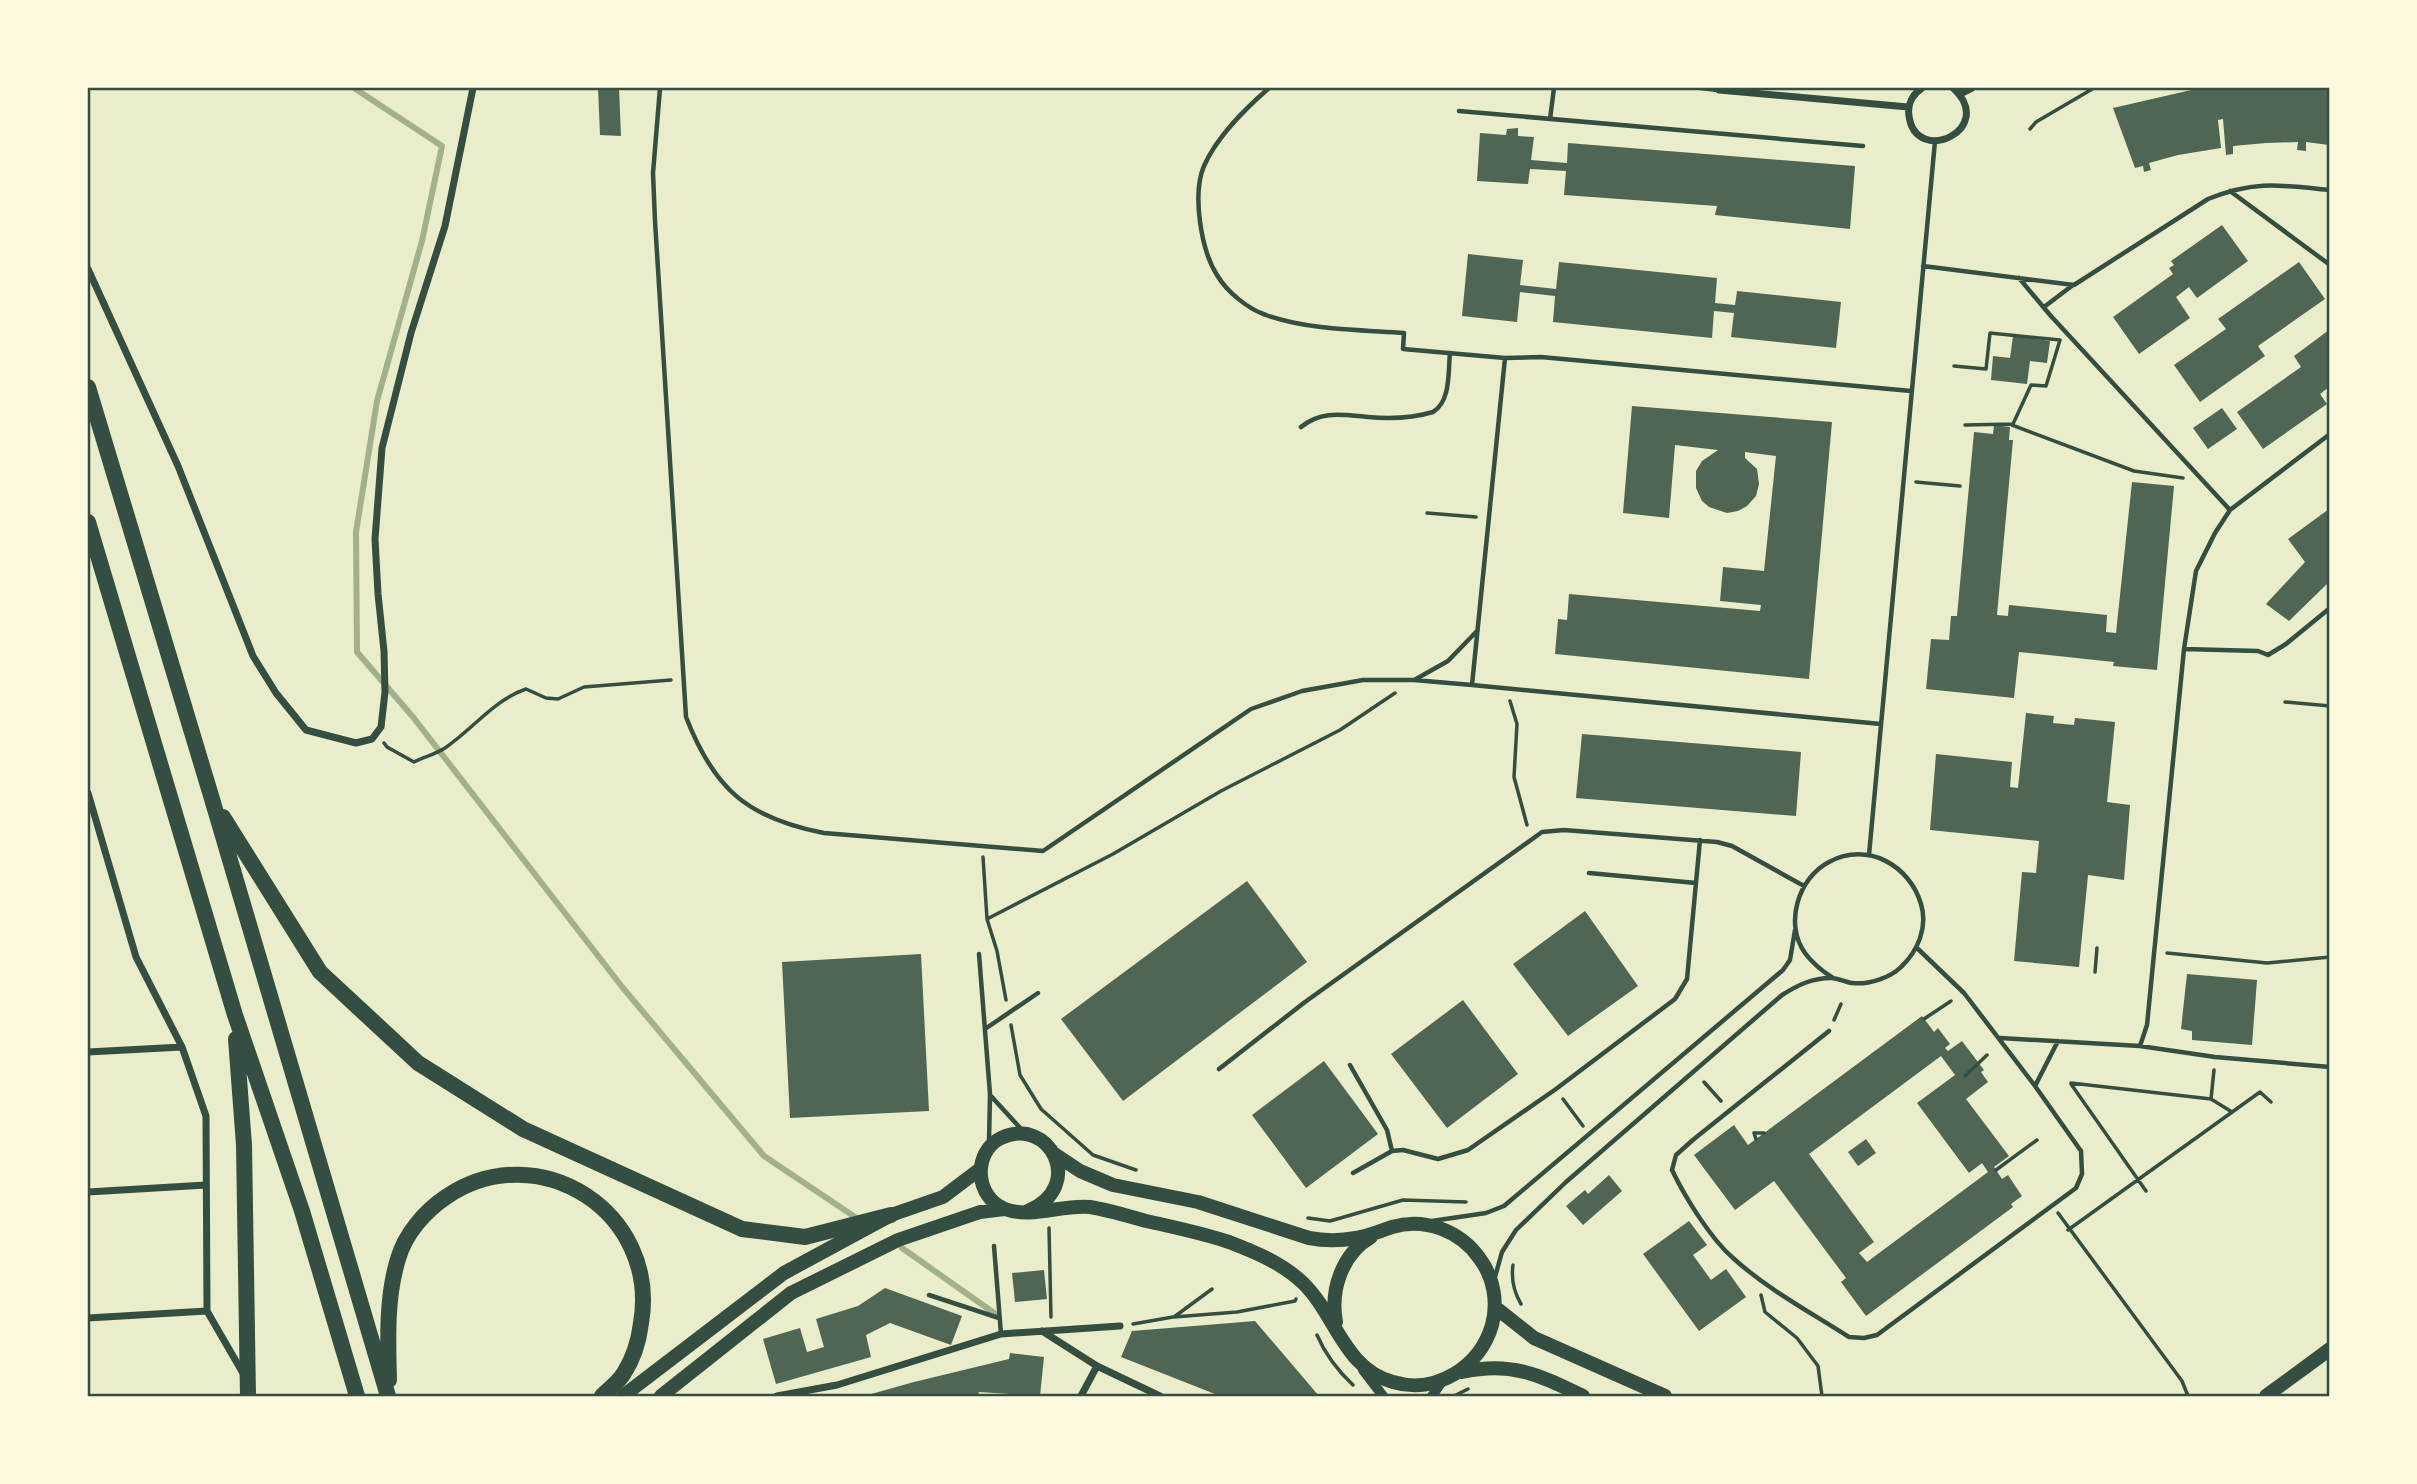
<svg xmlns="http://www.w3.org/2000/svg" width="2417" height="1484" viewBox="0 0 2417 1484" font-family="'Fira Sans',sans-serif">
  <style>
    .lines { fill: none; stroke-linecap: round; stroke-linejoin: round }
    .stream { stroke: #a3b18a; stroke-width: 6 }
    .building { fill: #4f6655; fill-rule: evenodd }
    .path { stroke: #344e41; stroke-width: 3.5 }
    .service { stroke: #344e41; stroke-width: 4.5 }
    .minor { stroke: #344e41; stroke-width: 7 }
    .tertiary { stroke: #344e41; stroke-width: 10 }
    .primary { stroke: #344e41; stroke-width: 14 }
    .trunk { stroke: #344e41; stroke-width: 16 }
    .neatline { fill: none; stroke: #344e41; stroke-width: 2.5 }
  </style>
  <rect width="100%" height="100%" fill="#e9edc9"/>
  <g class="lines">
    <path class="stream" d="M354,88L442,146L422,241L377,401L356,532L357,652L413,717L623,988L764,1156L858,1219
      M902,1248L997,1315"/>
  </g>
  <path class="building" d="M598,88H619L621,136L600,135Z
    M2200,88H2329V145L2306,142V151L2297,150L2298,142L2266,143L2233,146V154L2226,155L2223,119L2218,120L2221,148L2178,155L2149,163L2151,170L2144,172L2143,166L2135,168L2113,108Z
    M1518,128V136L1534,137L1531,160L1567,163L1568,143L1855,166L1850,229L1715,215L1717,206L1564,195L1566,171L1530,169L1528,184L1477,181L1480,133L1506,135L1507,129Z
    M2222,225L2248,261L2197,298L2189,287L2176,297L2190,318L2139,354L2113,317L2173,274L2169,268L2174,265L2171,261Z
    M1468,254L1523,260L1520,285L1556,289L1559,262L1717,278L1715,303L1735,305L1737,291L1841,302L1836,348L1731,337L1734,313L1714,311L1712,338L1553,322L1555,296L1520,292L1517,322L1462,316Z
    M2299,262L2325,299L2258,346L2265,356L2200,402L2174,365L2226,329L2218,319Z
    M2329,330V387L2320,394L2327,404L2263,449L2237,412L2301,367L2294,356Z
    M2013,336L2050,341L2047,363L2030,361L2027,384L1991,380L1993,356L2010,358Z
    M1632,406L1832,422L1809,679L1555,654L1558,619L1567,620L1569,594L1760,611L1761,605L1720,601L1723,567L1764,571L1776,456L1745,452V458L1757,469L1759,484L1756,496L1747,506L1738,511L1727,513L1709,507L1702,501L1696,488V471L1702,461L1718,450L1675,445L1669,518L1623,513Z
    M2222,408L2237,429L2208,449L2193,428Z
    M1994,425L2010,427L2009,440H2013L1997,615L2008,616L2009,605L2107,615L2106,632L2116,633L2132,482L2174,486L2157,670L2113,666L2114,662L2019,652L2014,698L1926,689L1931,639L1949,640L1951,616H1957L1974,432L1993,434Z
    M2329,509V582L2289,621L2266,604L2305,562L2288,539Z
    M2026,713L2054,716L2053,723L2074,725L2075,718L2115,722L2107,802L2130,805L2124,880L2088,875L2079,967L2014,961L2022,872L2036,873L2039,841L1930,830L1936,754L2012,762L2010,787L2018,788Z
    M1582,734L1801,752L1796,816L1576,798Z
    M1247,881L1307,962L1123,1101L1061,1019Z
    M1585,911L1638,986L1568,1036L1513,964Z
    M921,954L929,1111L790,1118L782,962Z
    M2187,974L2257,980L2252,1045L2192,1040V1031L2181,1029Z
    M1463,1000L1518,1074L1447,1128L1391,1054Z
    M1922,1016L1934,1032L1938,1028L1950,1044L1945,1048L1948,1051L1962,1041L1984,1070L1981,1072L1988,1082L1966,1099L2009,1156L1994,1167L2002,1179L2008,1175L2022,1196L2011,1204L2013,1207L1866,1316L1841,1282L1846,1278L1774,1181L1735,1210L1694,1155L1734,1125L1748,1145ZM1941,1056L1955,1075L1917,1103L1969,1173L1982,1163L1988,1172L1867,1262L1859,1253L1874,1242L1809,1154Z
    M1324,1061L1378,1134L1306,1188L1252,1115Z
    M1866,1139L1876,1153L1858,1166L1848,1152Z
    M1609,1175L1622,1191L1583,1225L1566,1206L1585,1190L1588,1194Z
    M1689,1221L1707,1245L1693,1255L1711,1280L1726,1269L1746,1297L1699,1331L1643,1254Z
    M1044,1270L1047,1299L1015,1302L1012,1273Z
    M885,1288L962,1316L951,1345L890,1323L866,1335L871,1357L776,1384L763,1339L800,1328L807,1352L824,1347L816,1319L858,1306Z
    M1255,1321L1319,1396H1220L1121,1357L1132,1331Z
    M1010,1353L1044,1357L1040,1396L979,1392L978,1396H864L914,1382L1009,1359Z"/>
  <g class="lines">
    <path class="path" d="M2030,129L2036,122L2094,88
      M1954,366L1986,369L1990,333L2060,340L2046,386L2031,385L2013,424L1965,425
      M2012,425L2134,471L2183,478
      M1916,482L1960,486
      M1427,513L1476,517
      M1510,701L1517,724L1514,777L1527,825
      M2285,702L2330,706
      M384,743L387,747L414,762C424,757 436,754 445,748C473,729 494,700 526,689L546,698L558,699L584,687L671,680
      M983,857L987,919L997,951L1006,1000
      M987,919L1113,854L1221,791L1340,730L1395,693
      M2167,953L2267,963L2330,957
      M2095,972L2097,948
      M1924,1019L1951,1001
      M1834,1020L1841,1004
      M1011,1025L1020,1075L1041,1109L1093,1155L1136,1170
      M1965,1076L1987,1055
      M1704,1082L1721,1101
      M2071,1083L2211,1099L2232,1112
      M2071,1084L2146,1191
      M1563,1099L1583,1126
      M2211,1099L2214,1070
      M1756,1139L1754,1133H1764
      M1996,1170L2037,1140
      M2058,1213L2182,1381L2188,1396
      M1308,1218L1330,1221
      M1330,1221L1403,1200L1466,1202
      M1049,1228L1051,1317
      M2068,1230L2260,1092L2271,1102
      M1513,1265C1511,1279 1514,1292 1521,1304
      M1212,1289L1174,1317L1237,1312L1295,1301L1296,1299
      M1761,1295L1765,1312L1797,1338L1818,1366L1822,1396
      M1133,1324L1173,1317
      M1317,1335C1326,1356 1337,1370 1353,1385
      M1454,1396L1468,1389"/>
    <path class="service" d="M660,88L653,173L655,221L686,717C714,789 747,818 824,833L1043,851L1251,709L1302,691L1363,680H1414L1472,685L1881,724
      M1269,88C1245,109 1217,136 1204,166C1192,194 1201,250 1217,275C1227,292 1248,309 1266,315C1307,330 1361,330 1404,333L1403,349L1505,358L1541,357L1911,391
      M1700,88L1718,90
      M1459,111L1863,146
      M1550,119L1554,88
      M2230,191L2330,265
      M1923,266L2074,285L2208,199C2255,180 2280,185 2330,190
      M2019,278L2050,315L2230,510
      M2044,307L2073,285
      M1301,427C1322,410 1343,415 1368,417C1389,419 1413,418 1433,412C1451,401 1448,372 1450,353
      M2184,649L2258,651L2268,655L2286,644L2330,608
      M1416,679L1448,661L1477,631
      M1472,685L1505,358
      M1869,855L1935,141
      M1589,873L1696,883
      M979,954L990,1094L989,1142
      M985,1029L1038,993
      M1829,1031L1694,1139L1676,1155L1672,1170C1685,1197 1710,1238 1733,1258C1767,1289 1810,1312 1849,1337L1864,1338L1877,1335L2076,1188L2082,1174L2081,1151L2035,1086L1964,993L1917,948
      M2000,1038L2140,1046L2215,1057L2330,1067
      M2140,1046L2147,1025L2184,649L2196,571L2215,533L2230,510L2330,434
      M1350,1065L1387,1130L1392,1151
      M1219,1069L1305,1002L1542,832L1564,830L1717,842L1732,846L1804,886
      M2035,1086L2058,1041
      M990,1095L1022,1130
      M1353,1173L1392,1151L1403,1150L1438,1159L1468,1150L1556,1089L1675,999L1687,979L1700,840
      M1432,1221L1486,1213L1504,1206L1783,970L1790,960L1795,930
      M994,1246L1001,1334
      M1495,1277L1502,1252L1516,1230L1566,1182L1782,995C1798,985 1812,978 1831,978C1838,978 1845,982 1852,983C1868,985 1890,978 1901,967C1918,951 1928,927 1921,904C1910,866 1868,841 1829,862C1798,878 1784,924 1805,953C1813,964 1822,971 1833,978
      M929,1295L999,1318"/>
    <path class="minor" d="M1719,88V90L1908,107
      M1922,88C1913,94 1907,104 1909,116C1916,167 1998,129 1953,88
      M1960,94L1972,88
      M88,269L178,466L253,656L276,693L306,730L356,743L372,739L381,727L385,692L384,651L378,594L375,539L382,448L411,333L445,226L473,88
      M88,793L136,957L182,1047L206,1116L207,1311L244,1375
      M88,1052L182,1047
      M88,1192L206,1185
      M88,1318L207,1311
      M1042,1331L1097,1366L1160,1396
      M777,1396L837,1385L1001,1334L1120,1326
      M1081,1396L1097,1366"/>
    <path class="tertiary" d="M1363,1370L1383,1396
      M1432,1396L1443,1380"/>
    <path class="primary" d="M1028,1211C1087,1186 1049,1115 1001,1138C972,1152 975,1198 1005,1209C1031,1219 1063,1204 1090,1207C1109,1210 1128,1216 1146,1221C1174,1227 1202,1233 1229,1242C1255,1252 1282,1263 1303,1283C1336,1315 1344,1369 1393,1382C1436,1395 1480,1367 1492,1325C1498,1303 1494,1278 1480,1259C1461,1231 1425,1217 1392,1227C1380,1231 1369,1236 1356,1238C1340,1241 1325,1241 1309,1238L1198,1202L1113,1185L1080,1171L1053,1153
      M1495,1307L1534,1338L1665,1396
      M1336,1322C1330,1290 1342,1254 1371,1237
      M1462,1372C1512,1361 1539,1375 1583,1396
      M623,1396L784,1273L891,1215L943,1197L980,1169
      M661,1396L791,1293L898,1240L980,1212L1004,1209
      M2266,1396L2330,1349"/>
    <path class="trunk" d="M88,387L212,799L388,1396
      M88,522L235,1015L302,1211L357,1396
      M223,817L320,972L418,1063L523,1129L742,1229L805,1237L891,1215
      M236,1039L244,1145L248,1396
      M389,1380C388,1340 386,1298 398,1259C405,1234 425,1211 446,1197C539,1134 660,1213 641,1323C639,1340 633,1359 624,1373C619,1382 609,1389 602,1396"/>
  </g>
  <rect width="2417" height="1484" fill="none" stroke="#fefae0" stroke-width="178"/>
  <rect x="89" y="89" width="2239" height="1306" class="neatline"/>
</svg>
